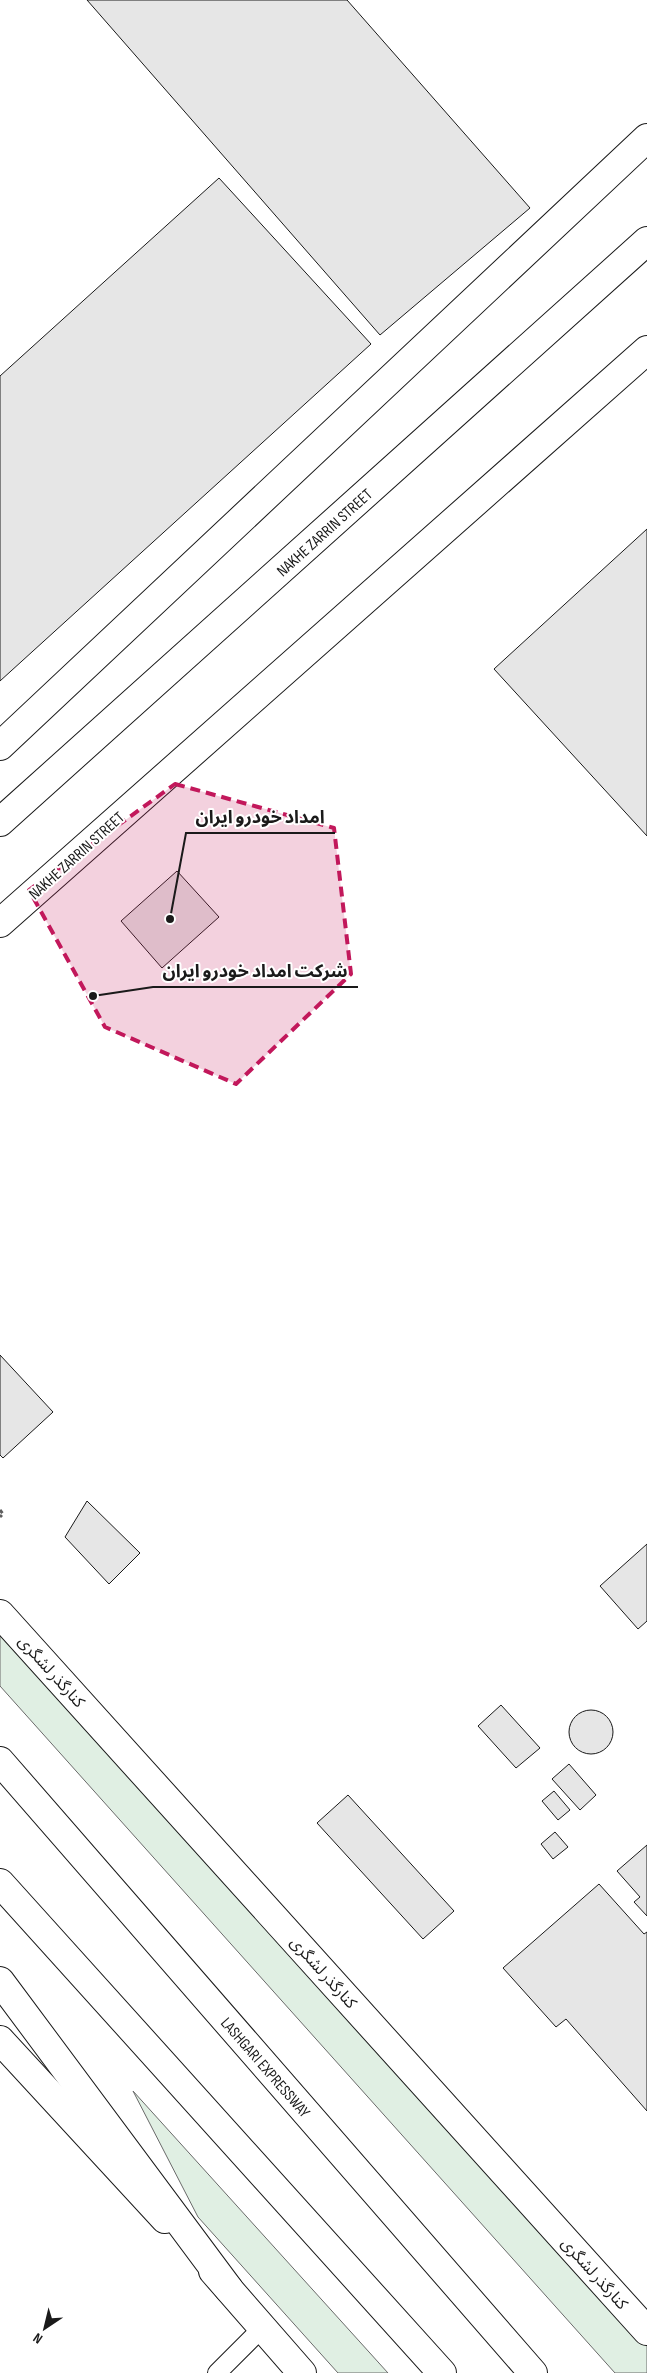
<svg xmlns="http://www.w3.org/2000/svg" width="647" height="2373" viewBox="0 0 647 2373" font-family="'Sofia Sans Condensed','Noto Sans Arabic',sans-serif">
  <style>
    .green { fill: #e0efe3; stroke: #6a6a6a }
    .building { fill: #e6e6e6; stroke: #1a1a1a }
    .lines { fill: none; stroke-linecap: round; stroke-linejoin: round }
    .service-casing { stroke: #1a1a1a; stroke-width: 20 }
    .minor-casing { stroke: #1a1a1a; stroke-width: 30 }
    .tertiary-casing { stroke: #1a1a1a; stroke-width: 30 }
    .primary-casing { stroke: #1a1a1a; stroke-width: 30 }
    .trunk-casing { stroke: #1a1a1a; stroke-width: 30 }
    .path { stroke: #5f5f5f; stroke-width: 3; stroke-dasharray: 4 2.5; stroke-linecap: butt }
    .service { stroke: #fff; stroke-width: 18 }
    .minor { stroke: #fff; stroke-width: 28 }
    .tertiary { stroke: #fff; stroke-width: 28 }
    .primary { stroke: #fff; stroke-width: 28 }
    .trunk { stroke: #fff; stroke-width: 28 }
    .marked { fill: #c2185b; fill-opacity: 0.2; stroke: #c2185b; stroke-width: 4; stroke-dasharray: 10 6; stroke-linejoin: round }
    .labels { text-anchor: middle; stroke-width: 4; stroke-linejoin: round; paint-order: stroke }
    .street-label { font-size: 16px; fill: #1a1a1a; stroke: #fff }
    .leader { fill: none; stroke: #1a1a1a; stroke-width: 2 }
    .callout-dot { fill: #1a1a1a; stroke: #fff; stroke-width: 2 }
    .callout-label { font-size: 18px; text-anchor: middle; font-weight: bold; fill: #1a1a1a; stroke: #fff; stroke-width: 4; stroke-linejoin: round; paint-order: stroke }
  </style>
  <rect width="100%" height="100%" fill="#fff"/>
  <path class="green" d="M0,1629L647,2344V2373H615L0,1686Z
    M133,2091L388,2373H338L198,2217Z"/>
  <path class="building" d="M87,0H347L530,208L380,335Z
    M219,178L371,344L0,681V376Z
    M647,529V836L494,669Z
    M177,871L219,917L162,968L121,921Z
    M0,1355L53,1412L3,1458L0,1455Z
    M87,1501L140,1553L109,1584L65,1537Z
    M647,1544V1621L638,1629L600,1586Z
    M501,1705L540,1748L516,1768L478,1726Z
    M569 1732a22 22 0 1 1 44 0a22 22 0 1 1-44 0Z
    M569,1764L596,1795L580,1810L552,1779Z
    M554,1791L570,1810L558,1820L542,1801Z
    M348,1795L454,1911L423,1939L317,1823Z
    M555,1832L568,1847L553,1859L541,1844Z
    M647,1845V1916L634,1902L640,1897L617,1871Z
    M599,1884L644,1934L647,1932V2111L566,2019L556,2027L503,1968Z"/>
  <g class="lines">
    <g class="service-casing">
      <path id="service" d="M217,2373L262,2328"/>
    </g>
    <g class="minor-casing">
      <path id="minor" d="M0,746L647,138"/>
    </g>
    <g class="tertiary-casing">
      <path id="tertiary" d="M0,822L647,241
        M0,923L647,350"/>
    </g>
    <g class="primary-casing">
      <path id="primary" d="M0,1614L647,2331
        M0,2040L165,2219
        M213,2271L302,2373"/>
    </g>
    <g class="trunk-casing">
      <path id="trunk" d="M0,1761L533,2373
        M0,1883L442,2373
        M0,1981L229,2289"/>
    </g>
    <path class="path" d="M0,1510L3,1514L0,1517"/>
    <use href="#service" class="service"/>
    <use href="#minor" class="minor"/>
    <use href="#tertiary" class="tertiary"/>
    <use href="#primary" class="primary"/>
    <use href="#trunk" class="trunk"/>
  </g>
  <path class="marked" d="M175,784L334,828L351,974L236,1084L105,1027L29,890Z"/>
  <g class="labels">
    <g class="street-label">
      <text transform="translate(324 532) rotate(-42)" y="6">NAKHE ZARRIN STREET</text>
      <text transform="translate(76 855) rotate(-42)" y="6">NAKHE ZARRIN STREET</text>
      <text transform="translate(52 1671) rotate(48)" y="6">کنارگذر لشگری</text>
      <text transform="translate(324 1972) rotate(48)" y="6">کنارگذر لشگری</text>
      <text transform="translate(266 2067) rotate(49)" y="6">LASHGARI EXPRESSWAY</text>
      <text transform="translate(595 2273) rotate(48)" y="6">کنارگذر لشگری</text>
    </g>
  </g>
  <path class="leader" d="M170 919L186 833H335M93 996L153 987H358"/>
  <g class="callout-dot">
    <circle cx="170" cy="919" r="5"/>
    <circle cx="93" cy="996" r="5"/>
  </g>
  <g class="callout-label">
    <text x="260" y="823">امداد خودرو ایران</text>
    <text x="255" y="977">شرکت امداد خودرو ایران</text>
  </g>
  <g transform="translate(45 2328) rotate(215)" stroke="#ffffff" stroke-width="4" paint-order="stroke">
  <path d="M0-4L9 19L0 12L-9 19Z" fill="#1a1a1a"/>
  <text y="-8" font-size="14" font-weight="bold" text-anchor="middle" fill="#1a1a1a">N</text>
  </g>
</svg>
